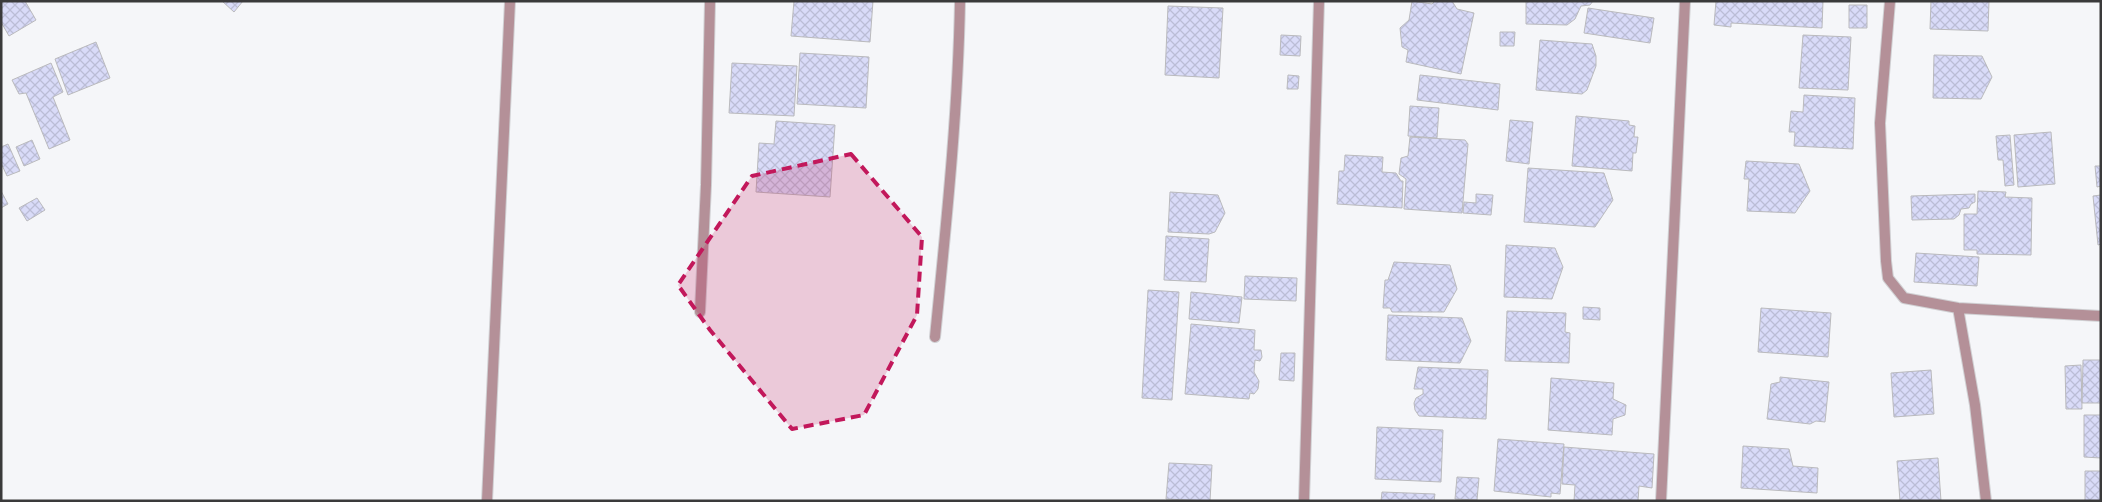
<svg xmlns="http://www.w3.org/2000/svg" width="2102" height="502" viewBox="0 0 2102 502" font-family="Montserrat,sans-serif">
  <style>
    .building { fill: url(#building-cross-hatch); stroke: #bababd }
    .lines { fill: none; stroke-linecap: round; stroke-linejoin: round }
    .street-casing { stroke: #d0d0d3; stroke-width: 12 }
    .street { stroke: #b49098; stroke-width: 10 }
    .marked { fill: #c2185b; fill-opacity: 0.2; stroke: #c2185b; stroke-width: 4; stroke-dasharray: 10 6; stroke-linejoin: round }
  </style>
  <defs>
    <pattern id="building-cross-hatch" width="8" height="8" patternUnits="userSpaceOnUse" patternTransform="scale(1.25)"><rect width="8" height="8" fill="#d9dbf8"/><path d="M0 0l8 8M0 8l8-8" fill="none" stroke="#bbbdd6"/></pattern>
  </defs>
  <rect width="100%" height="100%" fill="#f5f6f9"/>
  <path class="building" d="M1,1H25L36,20L9,36L1,22Z
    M222,1H243L234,12Z
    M794,1H873L870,42L791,36Z
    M1412,1L1432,4L1435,1H1452L1457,9L1474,13L1461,74L1406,62L1408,50L1402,47L1400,28L1409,20Z
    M1526,1H1593L1590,5L1581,6L1575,19L1567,25L1526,24Z
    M1716,1H1823L1822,28L1731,23V27L1714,25Z
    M1931,1H1989L1988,31L1930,29Z
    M1849,5H1867V28H1849Z
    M1168,6L1223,8L1219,78L1165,75Z
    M1588,8L1654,18L1650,43L1584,33Z
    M1500,32H1515L1514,46H1500Z
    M1281,35L1301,36L1300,56L1280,55Z
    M1803,35L1851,37L1848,90L1799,88Z
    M1540,40L1592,44L1596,56V66L1587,90L1582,94L1536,90Z
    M96,42L110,78L68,95L55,59Z
    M800,53L869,57L866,108L797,104Z
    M1934,55L1982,56L1992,77L1981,99L1933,98Z
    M51,63L63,92L53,97L70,140L49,149L26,93L19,94L12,80Z
    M732,63L797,66L794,116L729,113Z
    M1288,75L1299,76L1298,89H1287Z
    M1420,75L1500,84L1498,110L1417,100Z
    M1804,95L1855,98L1853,149L1794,146L1795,132H1789L1791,111L1803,112Z
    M1410,106L1439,108L1437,138L1408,136Z
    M1576,116L1629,121V125L1635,126L1634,137H1638L1636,153H1633L1632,171L1572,166Z
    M1510,120L1533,122L1529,164L1506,161Z
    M776,121L835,125L830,197L756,192L759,143L774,144Z
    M2051,132L2055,184L2018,187L2014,135Z
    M2010,135L2014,185L2005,186L2003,160H1998L1996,136Z
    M1410,137L1465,140L1468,144L1462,213L1404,209L1406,179L1399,174L1401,158L1408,156Z
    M32,140L40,159L24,166L16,147Z
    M8,144L20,171L7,176L1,163V147Z
    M1345,155L1383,157L1382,172L1396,173L1401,181H1403L1402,208L1337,204L1339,171H1344Z
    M1746,161L1799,164L1810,191L1795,213L1747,211L1749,179H1744Z
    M2095,166H2101V186L2097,187Z
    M1528,168L1604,173L1613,200L1595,227L1524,222Z
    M1,191L8,204L1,208Z
    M1978,191L2006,192L2005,197L2032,198L2031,255L1977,254V250H1964V214H1977Z
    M1170,192L1218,195L1225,213L1215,232L1209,234L1168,232Z
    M1476,194L1493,195L1491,215L1463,213L1464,202L1476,203Z
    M1975,194V202L1971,204L1969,208L1961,209L1959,215L1954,219L1912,220L1911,196Z
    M2101,195V244L2098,245L2093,196Z
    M37,198L45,210L27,221L19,208Z
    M1166,236L1209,239L1206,282L1164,280Z
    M1506,245L1555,248L1563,267L1552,299L1504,297Z
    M1916,253L1979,257L1977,286L1914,282Z
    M1394,262L1450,265L1457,289L1444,312H1392L1390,308H1383L1385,280H1388Z
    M1245,276L1297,278L1296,301L1244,299Z
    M1148,290L1179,292L1172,400L1142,398Z
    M1191,292L1242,297L1239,323L1189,319Z
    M1583,307L1600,308V320L1583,319Z
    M1761,308L1831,313L1828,357L1758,352Z
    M1507,311L1566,313L1565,332L1570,333L1569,363L1505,361Z
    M1388,315L1462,318L1471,341L1460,363L1386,360Z
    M1191,324L1255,330L1254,350H1261L1262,357L1260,361L1255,360L1254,372L1259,381L1258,389L1254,394L1250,393L1249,399L1185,394Z
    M1281,353H1295L1294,381L1279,380Z
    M2083,360H2101V403H2082Z
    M2081,365L2082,409H2066L2065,366Z
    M1418,367L1488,370L1486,419L1419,416L1415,410L1414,403L1416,398L1423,394V389H1414Z
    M1931,370L1934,414L1894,417L1891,373Z
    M1780,377L1829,382L1825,422L1816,421L1810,424L1767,419L1771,384L1780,382Z
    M1551,378L1614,383L1613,399L1626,405L1625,415L1613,419L1612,435L1548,430Z
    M2084,415H2101V458L2084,457Z
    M1377,427L1443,430L1441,482L1375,479Z
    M1498,439L1564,444L1560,494L1551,493V497L1494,491Z
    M1743,446L1789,449L1793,466L1818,468L1817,493L1741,488Z
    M1564,447L1654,454L1652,488L1639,486L1638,501H1574L1575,485L1562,484Z
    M1938,458L1941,501H1900L1897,461Z
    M1169,463L1212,465L1210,501L1166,499Z
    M2085,471H2101V501H2085Z
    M1457,477L1479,478L1477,500L1455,499Z
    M1382,492L1435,494L1434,501H1381Z"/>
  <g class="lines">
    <g class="street-casing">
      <path id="street" d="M1890,1L1880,123L1886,261L1888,278L1904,298L1958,308L2101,316
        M1958,308L1975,405L1986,501
        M700,312L706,185L710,1
        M935,337C946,226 958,113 960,1
        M487,501L510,1
        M1304,501L1319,1
        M1661,501L1685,1"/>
    </g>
    <use href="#street" class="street"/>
  </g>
  <path class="marked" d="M851,154L922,237L917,315L864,415L792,429L710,330L678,285L752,176Z"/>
  <rect width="2102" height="502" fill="none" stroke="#3a3a3b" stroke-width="5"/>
</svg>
